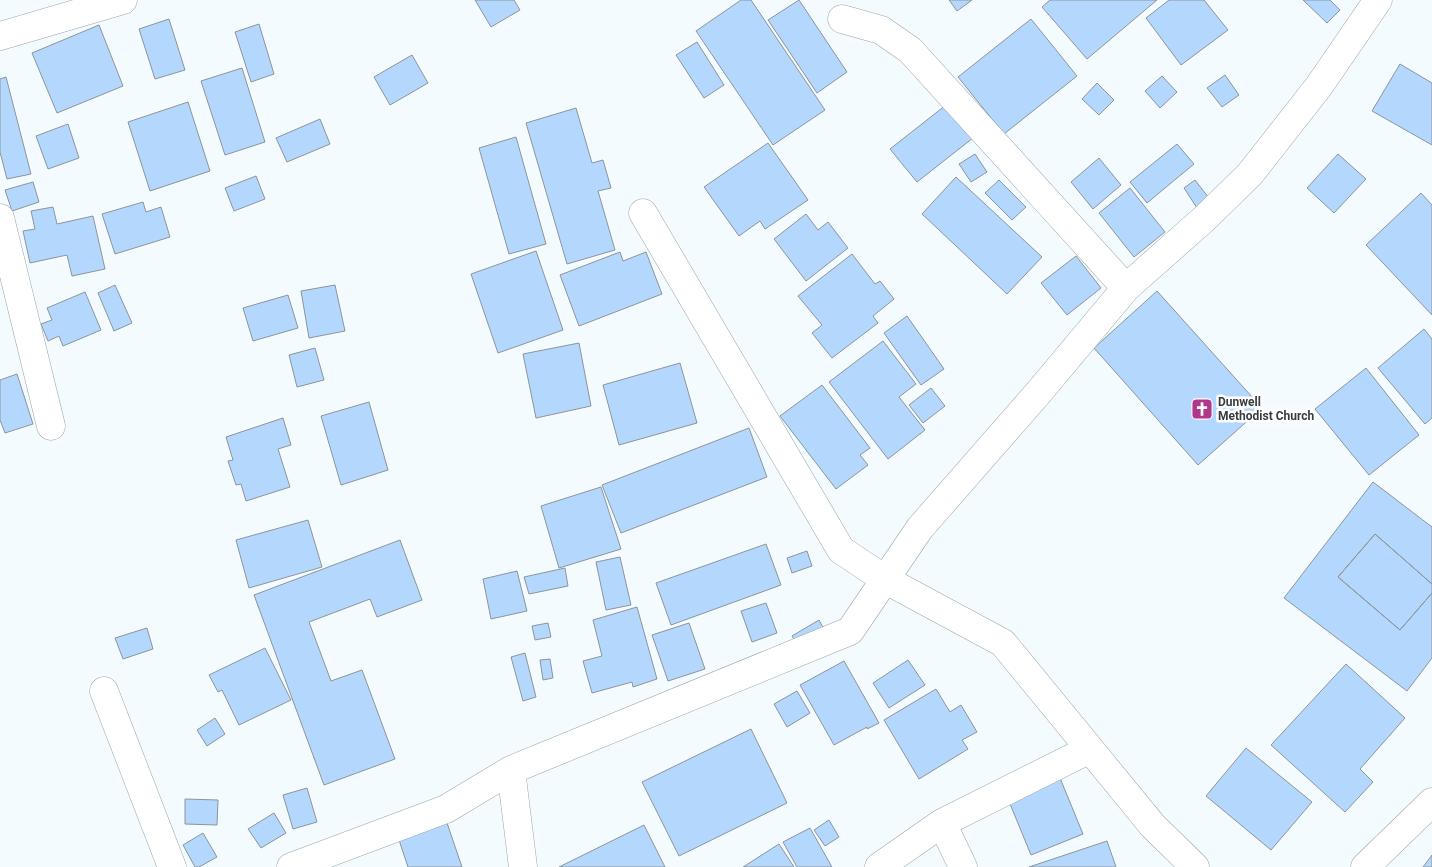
<svg xmlns="http://www.w3.org/2000/svg" width="1432" height="867" viewBox="0 0 1432 867" font-family="Roboto,sans-serif">
  <style>
    .building { fill: #b4d8fd; stroke: #8e949a }
    .lines { fill: none; stroke-linecap: round; stroke-linejoin: round }
    .minor-casing { stroke: #9ca5a9; stroke-width: 29 }
    .minor { stroke: #fff; stroke-width: 28 }
    .labels { text-anchor: middle; stroke-width: 5; stroke-linejoin: round; paint-order: stroke }
    .poi-label { font-size: 12px; font-weight: bold; fill: #393c3e; stroke: #fff; text-anchor: start }
  </style>
  <rect width="100%" height="100%" fill="#f3fbfe"/>
  <path class="building" d="M475,0H514L520,10L491,27Z
    M741,0H751L825,110L773,145L696,31Z
    M799,0L847,72L817,93L768,20Z
    M949,0H972L957,11Z
    M1050,0H1157L1087,59L1042,7Z
    M1169,0H1204L1228,30L1181,65L1146,18Z
    M1303,0H1330L1340,10L1327,23Z
    M169,19L185,70L155,79L139,29Z
    M1031,19L1077,76L1004,134L958,77Z
    M259,24L274,74L251,82L235,32Z
    M99,25L123,86L57,113L32,53Z
    M697,42L724,85L704,98L676,55Z
    M412,55L428,83L390,105L374,77Z
    M1400,64L1432,83V145L1372,111Z
    M242,68L265,142L225,155L201,81Z
    M1225,75L1239,95L1222,107L1207,88Z
    M1162,76L1177,92L1160,108L1145,91Z
    M6,77L31,174L7,179L0,152V79Z
    M1097,83L1114,100L1099,115L1082,99Z
    M188,102L210,171L150,191L128,122Z
    M946,105L973,138L917,182L890,149Z
    M576,108L592,163L603,160L611,188L598,191L615,250L567,264L526,123Z
    M320,119L330,144L287,162L276,138Z
    M68,124L79,158L48,169L36,136Z
    M516,137L546,244L509,254L479,148Z
    M768,143L808,200L765,229L760,221L739,236L704,187Z
    M1177,144L1194,164L1147,203L1130,182Z
    M975,154L987,172L971,182L959,164Z
    M1338,154L1366,179L1334,213L1307,188Z
    M1099,158L1121,185L1093,209L1071,182Z
    M256,176L265,199L234,211L225,188Z
    M956,177L1042,257L1007,294L922,214Z
    M999,180L1026,207L1012,220L985,193Z
    M1195,180L1212,202L1199,211L1184,188Z
    M33,182L39,202L12,211L5,190Z
    M1130,188L1165,232L1134,257L1099,213Z
    M1421,193L1432,205V315L1366,245Z
    M143,202L146,212L161,207L170,237L115,254L102,214Z
    M53,207L57,224L93,216L105,269L72,276L67,255L30,263L23,231L35,229L31,211Z
    M806,214L818,230L828,222L848,248L806,281L774,239Z
    M536,251L563,330L498,353L471,274Z
    M620,252L623,261L646,252L662,294L579,326L560,275Z
    M852,254L875,284L880,281L894,299L873,316L878,323L832,358L812,333L822,325L798,296Z
    M1076,256L1101,288L1067,315L1041,283Z
    M115,285L132,323L114,331L98,293Z
    M335,285L345,331L309,338L301,291Z
    M1157,291L1262,408L1198,465L1094,348Z
    M85,292L101,330L63,346L59,336L48,341L41,324L52,320L47,308Z
    M288,295L298,328L253,341L243,308Z
    M907,316L944,369L921,385L884,333Z
    M1424,329L1432,339V418L1425,424L1378,368Z
    M883,341L916,384L899,397L925,430L888,459L829,382Z
    M579,343L591,406L536,418L523,354Z
    M315,348L324,380L297,387L289,355Z
    M680,363L697,423L619,445L603,385Z
    M1366,368L1419,435L1369,475L1315,409Z
    M17,374L33,424L5,433L0,420V380Z
    M822,385L870,448L860,455L868,465L836,489L780,416Z
    M931,388L945,406L923,423L909,405Z
    M369,402L388,470L341,485L321,416Z
    M283,418L291,445L278,449L290,487L246,501L241,484L236,485L228,461L233,460L226,437Z
    M749,428L767,477L621,533L602,485Z
    M1373,482L1432,527V584L1375,534L1338,577L1400,630L1432,593V658L1407,691L1284,598Z
    M601,487L621,549L559,568L541,506Z
    M308,520L322,567L249,588L236,540Z
    M1375,534L1432,584V593L1400,630L1338,577Z
    M400,540L422,600L377,617L370,599L309,622L331,681L362,670L395,759L324,785L254,595Z
    M766,544L781,585L671,625L656,583Z
    M807,551L812,566L792,573L787,558Z
    M620,557L631,605L606,610L596,562Z
    M565,568L568,586L529,594L524,577Z
    M517,571L527,611L491,619L483,579Z
    M766,603L777,633L752,642L741,611Z
    M637,607L657,679L633,687L632,682L592,693L583,661L602,656L593,620Z
    M819,620L826,633L800,649L792,636Z
    M548,623L551,637L535,640L532,626Z
    M689,623L705,669L668,681L652,635Z
    M147,628L153,649L123,659L115,638Z
    M265,648L291,700L239,725L222,690L218,692L209,675Z
    M525,653L536,697L523,701L511,657Z
    M550,659L553,678L543,680L540,660Z
    M908,660L925,685L889,708L873,683Z
    M844,661L879,723L867,729V727L834,745L800,685Z
    M1346,664L1405,718L1360,769L1373,782L1345,812L1271,745Z
    M936,689L950,712L961,705L977,732L962,740L968,749L919,779L884,720Z
    M797,691L810,713L787,727L774,704Z
    M215,718L225,734L207,746L197,730Z
    M751,729L787,803L679,856L642,782Z
    M1246,748L1312,802L1271,850L1206,796Z
    M1060,778L1083,834L1031,855L1008,799Z
    M307,788L317,822L293,829L283,795Z
    M185,799L218,800L217,825L185,824Z
    M274,813L286,833L261,848L248,829Z
    M829,820L839,837L825,846L814,830Z
    M447,823L462,867H408L399,840Z
    M644,825L665,867H559Z
    M810,828L832,867H797L783,842Z
    M203,833L217,857L199,867H195L183,845Z
    M1107,841L1116,867H1029Z
    M779,844L794,867H743Z
    M1432,855V867H1423Z"/>
  <g class="lines">
    <g class="minor-casing">
      <path id="minor" d="M842,19L881,30L910,50L1126,288
        M0,36L123,0
        M643,213L841,550L886,580L1003,643L1153,826L1195,867
        M0,218L51,426
        M104,691L172,867
        M511,770L523,867
        M942,823L963,867
        M291,867L446,809L511,770L850,631L920,528L1039,392L1126,288L1205,218L1250,174L1319,86L1378,0
        M879,867L942,823L1090,749
        M1365,867L1432,802"/>
    </g>
    <use href="#minor" class="minor"/>
  </g>
  <defs>
    <g id="church-square" transform="scale(1.125)"><rect x="-9" y="-9" width="18" height="18" rx="4" fill="#b0378b" stroke="#fff"/><path d="M-1.2-6h2.4v3.5h3.3v2.4h-3.3V6h-2.4V-.1h-3.3v-2.4h3.3Z" fill="#fff"/></g>
  </defs>
  <g fill-rule="evenodd">
    <use href="#church-square" x="1202" y="409"/>
  </g>
  <g class="labels">
    <g class="poi-label">
      <text x="1218" y="406">Dunwell<tspan x="1218" dy="14">Methodist Church</tspan></text>
    </g>
  </g>
</svg>
